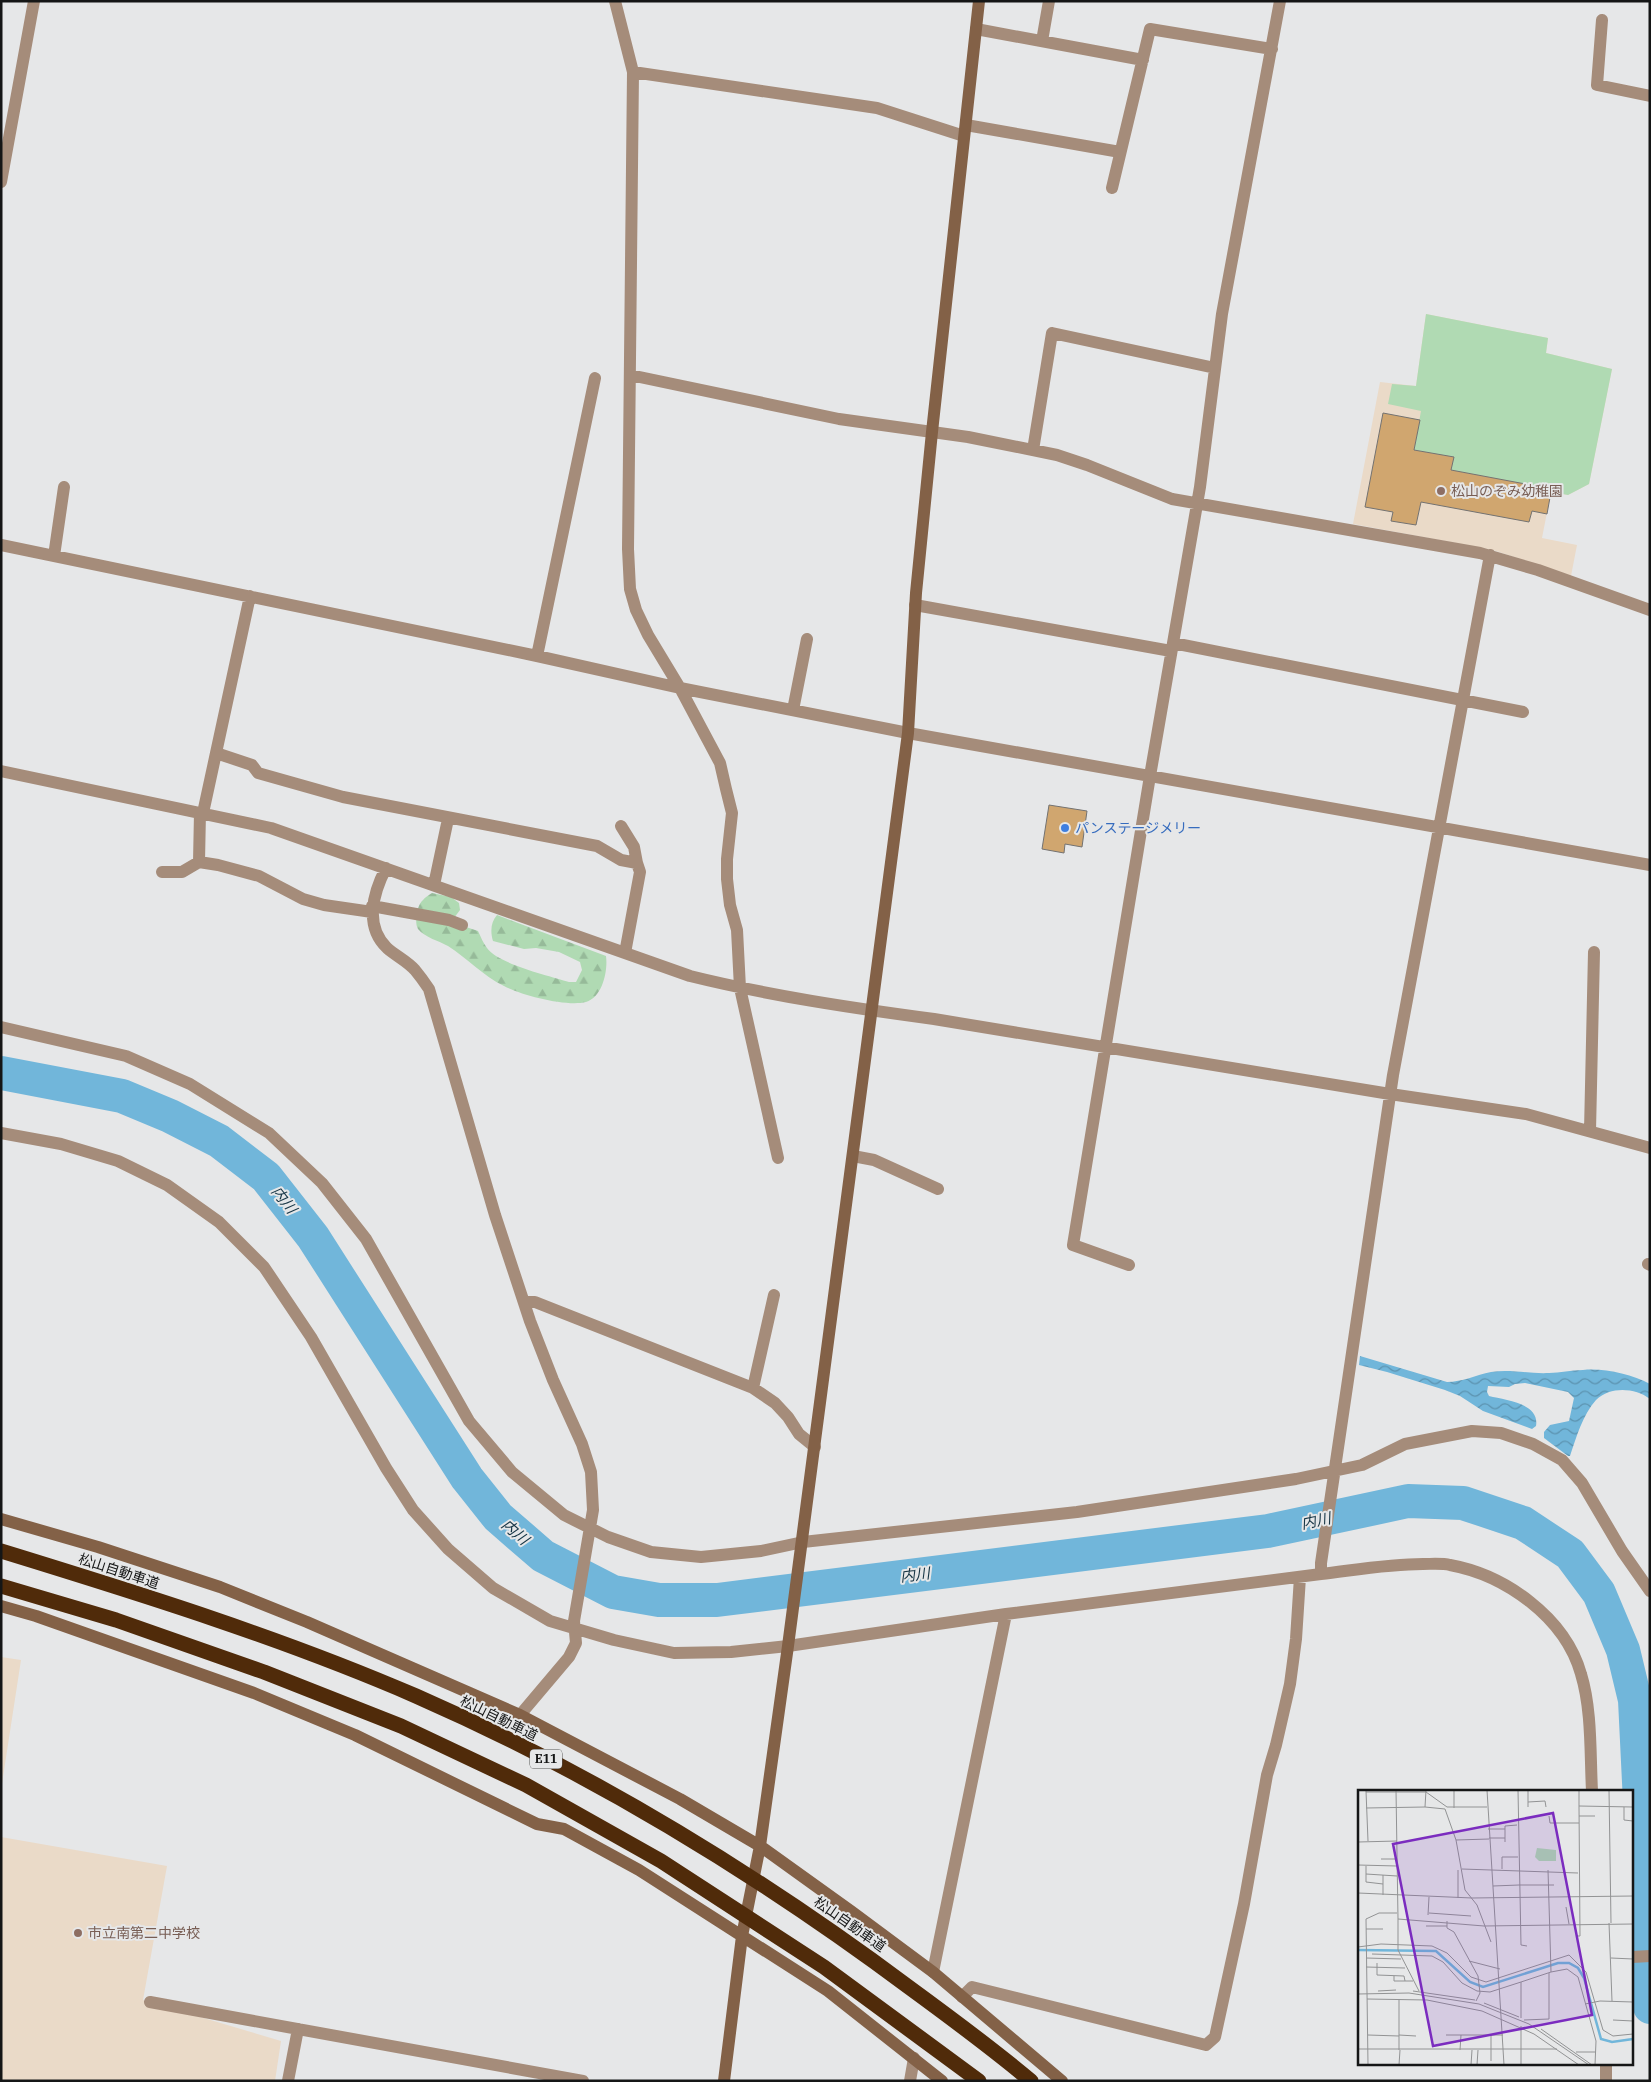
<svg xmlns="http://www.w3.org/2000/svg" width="1651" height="2082" viewBox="0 0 1651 2082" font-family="'IBM Plex Serif','Noto Sans JP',serif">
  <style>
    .education { fill: #eadac8 }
    .forest { fill: url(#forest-firs) }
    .garden { fill: #b0dab3 }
    .water { fill: url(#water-waves) }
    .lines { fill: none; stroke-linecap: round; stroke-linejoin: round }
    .river { stroke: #71b6da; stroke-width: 34 }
    .building { fill: #d0a66f; stroke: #737271 }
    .street { stroke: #a58c7a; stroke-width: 12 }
    .secondary { stroke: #836147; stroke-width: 12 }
    .highway-bridge { stroke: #502b0a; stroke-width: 15 }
    .education-dot { fill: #8d6e63; stroke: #e6e7e8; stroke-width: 2 }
    .shop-dot { fill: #3f7fe0; stroke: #e6e7e8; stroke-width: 2 }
    .labels { text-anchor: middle; stroke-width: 4; stroke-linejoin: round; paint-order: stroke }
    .shield { fill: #e6e7e8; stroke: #545555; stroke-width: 1 }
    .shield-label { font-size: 12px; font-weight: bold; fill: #151616 }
    .education-label { font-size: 14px; fill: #785e54; stroke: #e6e7e8; text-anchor: start }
    .shop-label { font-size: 14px; fill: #366cbe; stroke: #e6e7e8; text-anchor: start }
    .street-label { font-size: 14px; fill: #151616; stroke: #e6e7e8 }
    .water-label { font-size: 15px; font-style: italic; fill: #153444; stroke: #e6e7e8 }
    .inset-river { fill: none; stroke: #71b6da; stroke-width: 2.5 }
    .inset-road { fill: none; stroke: #929394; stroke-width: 1 }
    .view { fill: #7b2cbf; fill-opacity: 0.15; stroke: #7b2cbf; stroke-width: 2.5 }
    .inset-edge { fill: none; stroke: #151616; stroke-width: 2.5 }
  </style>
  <defs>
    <pattern id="forest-firs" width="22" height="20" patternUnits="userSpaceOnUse" patternTransform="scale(1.25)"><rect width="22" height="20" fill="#b0dab3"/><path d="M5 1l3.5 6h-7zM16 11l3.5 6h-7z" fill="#96ba99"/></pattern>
    <pattern id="water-waves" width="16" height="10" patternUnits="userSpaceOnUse" patternTransform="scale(1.25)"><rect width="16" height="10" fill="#71b6da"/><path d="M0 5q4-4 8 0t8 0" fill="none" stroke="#5c93b0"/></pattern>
  </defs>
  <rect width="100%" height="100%" fill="#e6e7e8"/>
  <path class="education" d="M1426,314L1548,338L1546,353L1612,369L1589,484L1568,495L1551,492L1542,538L1577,545L1571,576L1493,550L1353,524L1380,382L1416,386Z
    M1,1657L21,1660L1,1790Z
    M1,1837L167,1866L143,2000L281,2041L275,2081H1Z"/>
  <path class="forest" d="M432,893L451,897L459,903L460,910L454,918L466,927L478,931C481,937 483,943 487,948C498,964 550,976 569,982H576L582,970L580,962L559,952L536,948L524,949L493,941C490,931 491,922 497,915L606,956C608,970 603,997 586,1002C566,1007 521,995 504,986C483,976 467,958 448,946C439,941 424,937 418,929C414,922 417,905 423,900C425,897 429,895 432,893Z"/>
  <path class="garden" d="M1426,314L1548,338L1546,353L1612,369L1589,484L1568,495L1536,489V486L1451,470L1453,457L1414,450L1421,411L1388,404L1392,384L1416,386Z"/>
  <path class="water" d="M1360,1356L1447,1382C1462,1382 1476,1375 1491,1372C1511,1369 1529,1374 1549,1373C1560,1373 1571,1370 1583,1370C1604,1368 1631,1374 1650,1384V1399C1635,1388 1611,1386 1596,1400C1583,1414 1576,1438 1570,1456H1568L1544,1438V1432L1550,1425L1569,1421L1574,1398L1568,1392L1525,1383L1515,1384L1509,1387L1488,1386L1487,1392L1489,1396C1505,1400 1540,1403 1536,1426L1532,1429L1483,1411L1460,1396L1445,1390L1387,1372L1359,1365Z"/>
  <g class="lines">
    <path class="river" d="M1,1073L122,1096L170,1116L219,1141L266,1177L313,1237L467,1478L498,1517L543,1556L613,1592L659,1600H717L1268,1531L1408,1501L1463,1503L1523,1523L1570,1554L1599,1593L1623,1650L1635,1700L1650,2007"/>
  </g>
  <path class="building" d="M1383,413L1420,420L1414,450L1454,457L1451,470L1536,486V489L1551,492L1547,514L1532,511L1529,522L1421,502L1416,525L1391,521L1393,512L1365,507Z
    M1049,805L1087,811L1082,847L1065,844L1064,853L1042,849Z"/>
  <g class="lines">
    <path class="street" d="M615,1L633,72L628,549L630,589L636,610L648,635L680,688L720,763L726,789L732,813L727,859V879L730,905L737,930L740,988L778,1158
      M1602,20L1597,85L1650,96
      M976,29L1143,60
      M1042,41L1049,1
      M633,72L877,108L964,136
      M966,125L1120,152
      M1,182L34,1
      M1112,188L1150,29L1272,49
      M630,375L839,419L968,437L1057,455L1087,465L1172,499L1480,553L1538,570L1650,610
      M1033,450L1052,333L1215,368
      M1,545L537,656L680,688L908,733L1650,865
      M54,556L64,487
      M915,605L1171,651
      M1173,643L1523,712
      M537,656L595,378
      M793,710L807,639
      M216,753L252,765L258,773L343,797L597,846L621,860L637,863
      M1,771L271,828L690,976C771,996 852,1008 934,1019L1390,1094L1526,1114L1650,1148
      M203,813L250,596
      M621,826L634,847L637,863L640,872L625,953
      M199,862L200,812
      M386,868C373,893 364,926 387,948C396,956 407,961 415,970C420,976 425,983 429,989L495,1215L530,1321L553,1380L582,1444L591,1472L593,1510L574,1621L576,1643L569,1657L520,1715
      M162,872H182L199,862L218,865L259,876L303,899L324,905L372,912
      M434,885L448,819
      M372,906L449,920L462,925
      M1,1027L126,1056L190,1084L269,1133L322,1183L366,1239L469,1421L512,1472L564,1515L608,1537L651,1552L701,1557L761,1551L803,1542L1077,1512L1296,1479L1362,1465L1405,1444L1472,1431L1501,1433L1533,1444L1562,1460L1582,1483L1622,1551L1650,1591
      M1590,1131L1594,952
      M1,1133L61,1144L118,1161L167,1185L219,1222L264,1267L311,1337L386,1468L413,1510L448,1549L493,1588L550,1621L614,1640L674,1653L731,1652L788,1646L1006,1614
      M853,1156L874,1160L938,1189
      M1648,1264L1650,1265
      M1129,1265L1073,1245L1150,776L1200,487L1222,314L1280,1
      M524,1302H535L753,1388L775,1403L788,1417L799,1434L815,1447
      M753,1388L774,1295
      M1321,1574C1355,1570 1389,1564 1423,1564C1432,1564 1442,1563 1450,1565C1505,1575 1565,1617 1581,1674C1592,1710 1590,1753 1592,1791
      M1632,1957L1650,1956
      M933,1972L1006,1614L1321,1574V1563L1393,1075L1490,555
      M962,1997L972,1987L1206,2045L1215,2037L1244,1904L1267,1775L1276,1745L1290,1684L1296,1639L1300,1577
      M150,2002L583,2081
      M1606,2063V2081
      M288,2081L298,2029
      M910,2081L914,2058"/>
    <path class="secondary" d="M1,1519L98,1547L220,1587L307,1622L520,1715L680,1799L760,1846L852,1912L933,1972L1062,2081
      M1,1606L36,1616L254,1693L355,1735L537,1824L564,1829L639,1870L828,1991L942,2081
      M724,2081L742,1936L760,1846L788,1646L908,733L916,593L932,432L979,1"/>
    <path class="highway-bridge" d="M1,1551C141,1594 282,1638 416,1696C592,1773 757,1874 910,1988C951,2018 992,2048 1031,2081
      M1,1586L116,1620L264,1672L401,1726L526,1785L661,1861L824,1967L979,2081"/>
  </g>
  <g class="education-dot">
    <circle cx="1441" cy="491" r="5"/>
    <circle cx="78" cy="1933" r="5"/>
  </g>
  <circle class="shop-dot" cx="1065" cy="828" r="5"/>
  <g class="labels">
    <rect class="shield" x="530" y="1749.5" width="32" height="19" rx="4"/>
    <g class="shield-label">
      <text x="546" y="1763">E11</text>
    </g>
    <g class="education-label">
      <text x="1451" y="496">松山のぞみ幼稚園</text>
      <text x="88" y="1938">市立南第二中学校</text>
    </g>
    <g class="shop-label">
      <text x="1075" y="833">パンステージメリー</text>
    </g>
    <g class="street-label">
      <text transform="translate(119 1571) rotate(18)" y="5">松山自動車道</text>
      <text transform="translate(499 1718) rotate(26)" y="5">松山自動車道</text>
      <text transform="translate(850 1924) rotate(35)" y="5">松山自動車道</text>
    </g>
    <g class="water-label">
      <text transform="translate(284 1200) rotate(52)" y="5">内川</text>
      <text transform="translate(1316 1521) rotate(-12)" y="5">内川</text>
      <text transform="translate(515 1532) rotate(41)" y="5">内川</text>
      <text transform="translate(915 1575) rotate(-7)" y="5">内川</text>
    </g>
  </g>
  <g transform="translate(1358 1790)">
    <rect width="275" height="275" fill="#e6e7e8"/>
    <path d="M179,58L198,60V71H181L177,67Z" fill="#b0dab3"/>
    <path class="inset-river" d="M0,160L78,161L112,192L125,197L200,173H211L220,178L226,188L243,249L254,252L275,249"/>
    <path class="inset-road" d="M38,0L40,129L126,136L275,134M129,0L146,275M160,0L163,155L169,156M170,0V17M221,0V16L275,17M251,0L253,133M8,1L10,51M8,2H68L89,17H129M170,12L187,11L188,17M67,17L87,19L98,50L107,100L119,115L133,152M266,17V30L275,31M8,18L67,17L68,0M96,18V0M191,26L192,33H221M221,26H237M130,39H147M131,48H147M98,50L131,49M0,52L39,51M147,52V36L159,35M23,69H39M0,75L39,76M8,76V92L25,94M104,79L220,83M144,79V67H160M8,84L39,86M25,85V105M161,95H196M135,96L161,95M0,103L114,108L275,106M100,108V80M0,111V129M208,117L211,134M71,123L113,126M70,125L71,107M40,129V160L61,201M89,131V138L96,142L120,186L122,203L118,211M251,133L254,211M68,136H89M8,139H25M219,146H222L221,16M0,157L23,154L74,156L89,163L113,187L128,192L211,165L228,182L245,240L255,246L275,244M14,164L74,166L85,172L104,193L119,201L132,202L163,192M8,168L43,169M253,168L275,169M111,171L142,179M19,173V185L46,186L47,191M8,177L47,178M193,182L209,179L220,187L238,251L237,275M36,186V191H55M20,201L38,200M55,201L117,210M0,204L51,203L121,214L171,234L231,275M9,209L69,210L124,221L176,244L221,275M126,213L161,227M227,214L242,211L275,212M163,228V192L193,182L190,80M166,230L191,229V183M255,230L275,231M183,239L234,275M10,245L41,246M41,245L58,246M88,245H145M0,259H199M41,260V209M102,260L103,245M218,262H238M133,271V245M10,275L8,129L21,123H39M41,275L42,260M113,275L114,260M119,275L120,260M163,275V236"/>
    <path class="view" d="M195,23L234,225L75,256L35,54Z"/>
    <rect width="275" height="275" class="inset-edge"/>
  </g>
  <rect width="1651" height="2082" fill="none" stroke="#151616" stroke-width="5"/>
</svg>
